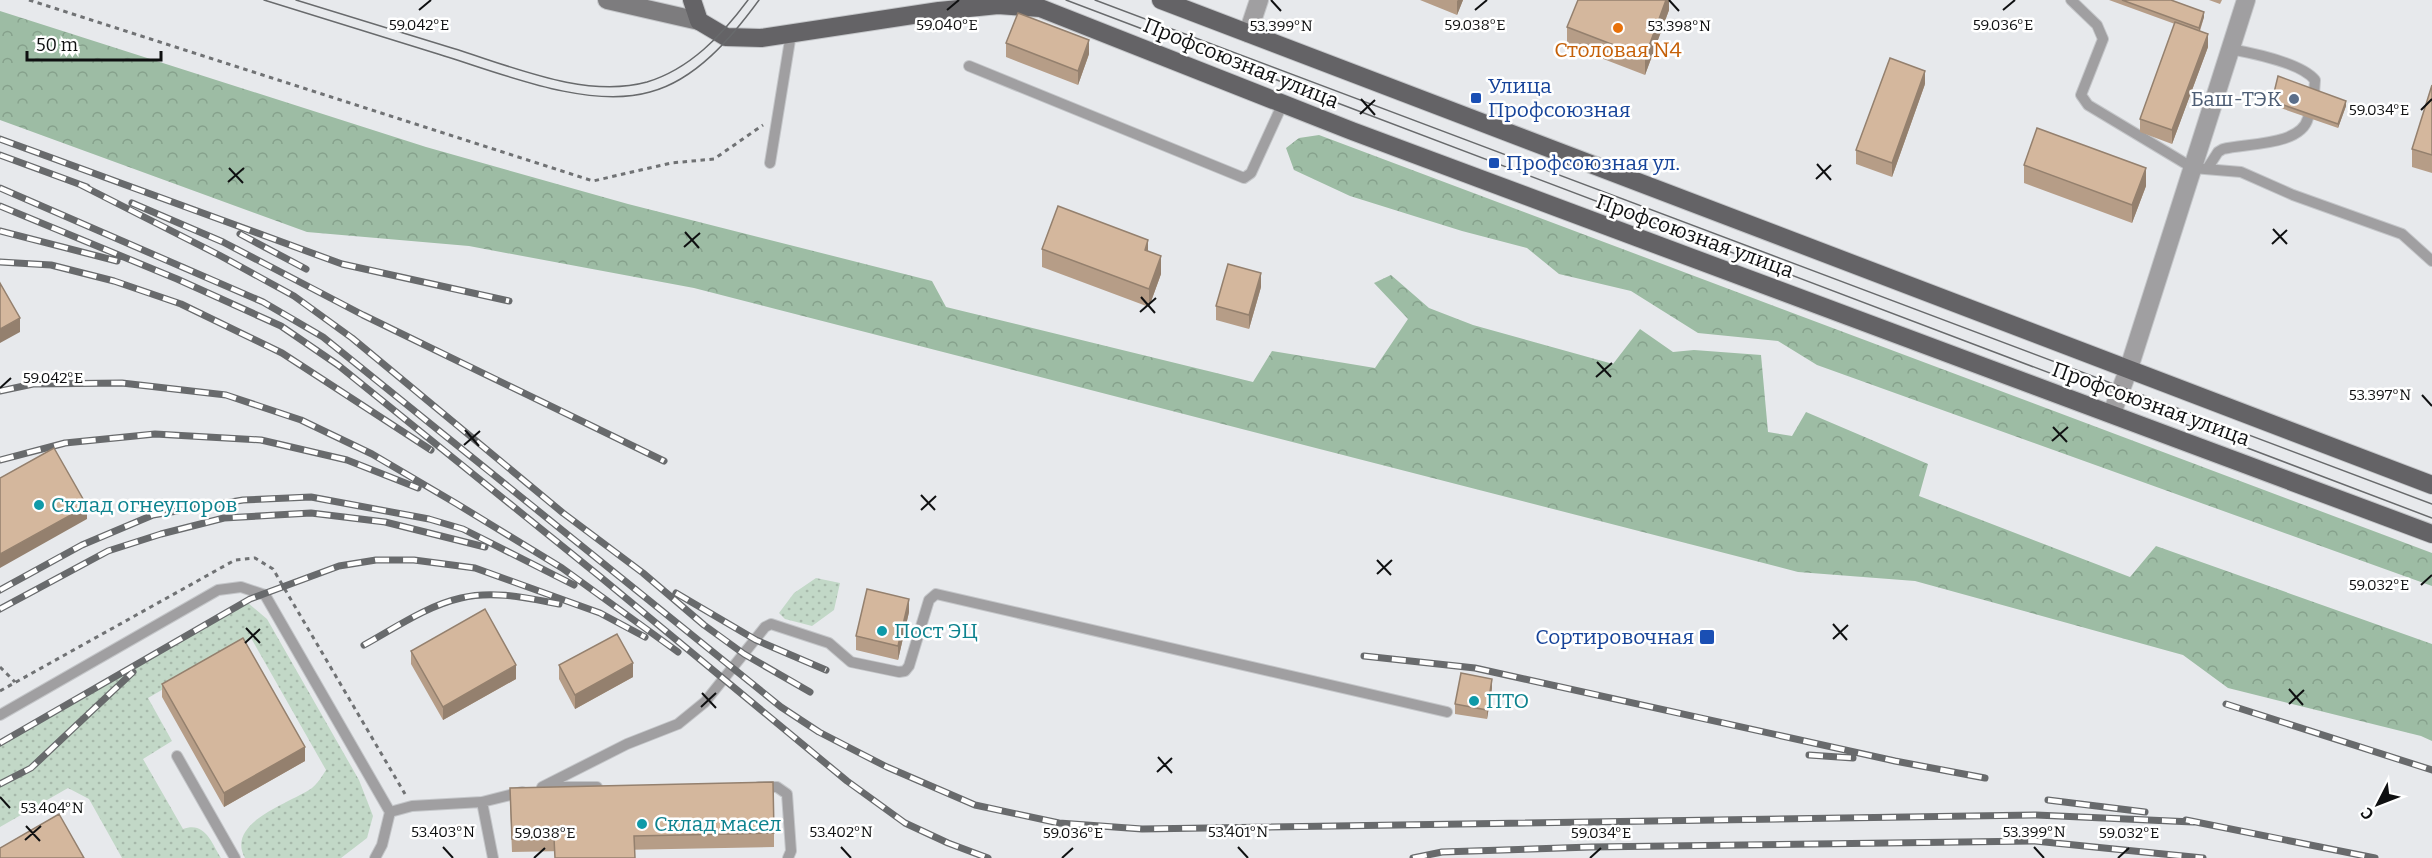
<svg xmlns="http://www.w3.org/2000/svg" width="2432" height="858" viewBox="0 0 2432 858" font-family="Bitter,serif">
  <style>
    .grass { fill: url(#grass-dots) }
    .forest { fill: url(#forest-crowns) }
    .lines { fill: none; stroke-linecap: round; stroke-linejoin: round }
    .lane-casing { stroke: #c4c6c9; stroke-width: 12 }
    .street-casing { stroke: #c4c6c9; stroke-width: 20 }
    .secondary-casing { stroke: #c4c6c9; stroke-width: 20 }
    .primary-casing { stroke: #c4c6c9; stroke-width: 20 }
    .path { stroke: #707274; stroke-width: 3; stroke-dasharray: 4.5 4.5; stroke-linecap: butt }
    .lane { stroke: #a09fa1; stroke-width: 10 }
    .street { stroke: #a09fa1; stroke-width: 18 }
    .secondary { stroke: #7d7c7e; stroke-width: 18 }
    .primary { stroke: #646366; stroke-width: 18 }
    .tram { stroke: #686a6c; stroke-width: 1.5 }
    .rail-casing { stroke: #686a6c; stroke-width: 7 }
    .rail { stroke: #fff; stroke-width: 4.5; stroke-dasharray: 14; stroke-linecap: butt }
    .wall { fill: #b69d87 }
    .shaded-wall { fill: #94806e }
    .building { fill: #d4b79d; stroke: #94806e; stroke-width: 1.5 }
    .ticks { fill: none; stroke: #0f1011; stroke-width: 2 }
    .food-dot { fill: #e8710a; stroke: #fff; stroke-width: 2 }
    .transit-dot { fill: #1a4fb4; stroke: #fff; stroke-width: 2 }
    .service-dot { fill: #5c6f8a; stroke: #fff; stroke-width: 2 }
    .culture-dot { fill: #0f9aa8; stroke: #fff; stroke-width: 2 }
    .labels { text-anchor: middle; stroke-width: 5; stroke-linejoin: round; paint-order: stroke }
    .food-label { font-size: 21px; fill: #c56008; stroke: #fff }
    .street-label { font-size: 21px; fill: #0f1011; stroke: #fff }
    .transit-label { font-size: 21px; fill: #164399; stroke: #fff; text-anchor: start }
    .service-label { font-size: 21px; fill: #4e5e75; stroke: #fff; text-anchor: end }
    .culture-label { font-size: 21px; fill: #0d838f; stroke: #fff; text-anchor: start }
    .ticks-label { font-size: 15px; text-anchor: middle; fill: #0f1011; stroke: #fff; stroke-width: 5; stroke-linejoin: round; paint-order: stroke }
  </style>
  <defs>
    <pattern id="grass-dots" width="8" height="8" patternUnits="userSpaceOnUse" patternTransform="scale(1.5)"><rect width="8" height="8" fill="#c2d8c7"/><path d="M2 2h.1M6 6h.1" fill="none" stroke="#a6b8aa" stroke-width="1.8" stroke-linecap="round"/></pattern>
    <pattern id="forest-crowns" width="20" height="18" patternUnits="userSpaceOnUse" patternTransform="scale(1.5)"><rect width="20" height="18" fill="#9dbca4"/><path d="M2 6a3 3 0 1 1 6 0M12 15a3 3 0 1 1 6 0" fill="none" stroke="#86a18c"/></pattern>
  </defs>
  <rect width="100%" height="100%" fill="#e7e9ec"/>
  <path class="grass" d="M816,578L840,583L834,610L812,626L785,619L779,613L794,593Z
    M248,603L267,619L359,780L373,816L367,838L341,858H245C225,822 291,803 312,788C318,783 322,776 326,770L251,638L148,698L172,741L143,759L183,829C205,821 211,842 221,858H122L89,799L68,788L0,827V746Z"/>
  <path class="forest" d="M0,11L426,147L628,204L932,281L946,307L1253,382L1272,351L1375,368L1408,319L1374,283L1391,275L1429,308L1473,325L1613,364L1640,329L1673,352L1694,350L1761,355L1768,432L1792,436L1806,412L1928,464L1919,496L2130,577L2156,546L2432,644V741L2421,736L2228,688L2183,655L1915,581L1798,572L694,288L469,246L307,232L0,120Z
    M1319,135L2432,553V586L1817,365L1778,341L1698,333L1631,291L1559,274L1527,248L1462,231L1350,196L1294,170L1286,148L1299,138Z"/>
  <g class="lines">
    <g class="lane-casing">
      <path id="lane" d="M2071,0L2097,25L2103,39L2081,95L2088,105L2193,168L2241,172L2293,195L2402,234L2432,261
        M2230,49C2252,53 2301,63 2315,80L2314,94
        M969,66L1244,178L1251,173L1283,103
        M770,163L791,34
        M2207,169L2218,152L2223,149C2246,143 2301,146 2308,118
        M0,715L218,590L241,587L265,595L390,812L382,845L375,858
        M177,756L235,858
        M542,787L627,744L678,724L705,702L765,627L771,624L829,643L851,662L899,672L905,671L909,666L929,600L936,594L1447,712
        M546,787H597
        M759,787H777L787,794L791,851L788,858
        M482,802L522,792
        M390,812L412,806L482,802L493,858"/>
    </g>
    <g class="street-casing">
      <path id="street" d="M1248,33L1259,0
        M2112,413L2129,368L2246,0"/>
    </g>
    <g class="secondary-casing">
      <path id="secondary" d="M607,0L699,21"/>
    </g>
    <g class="primary-casing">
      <path id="primary" d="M692,0L699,21L726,37L761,38L939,11L998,5L1040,8L1352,131L2432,534
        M1161,0L2432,485"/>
    </g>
    <path class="path" d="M29,0L593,181L671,163L714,159L763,125
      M0,667L15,682
      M0,691L235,560L255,558L273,569L405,794"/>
    <use href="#lane" class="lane"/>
    <use href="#street" class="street"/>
    <use href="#secondary" class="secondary"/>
    <use href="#primary" class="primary"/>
    <path class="tram" d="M264,0C322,18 380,36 438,54C498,72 587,110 650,92C696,80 732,37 759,0
      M296,0C348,16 400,32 452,48C511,66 585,99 647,82C690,69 722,35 748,0
      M1066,0L2432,518
      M1095,0L2432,504"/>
    <g class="rail-casing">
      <path id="rail" d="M0,139L342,264L509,301
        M0,155L87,187
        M79,184L219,255L294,296L352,338L563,513L643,573L704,625L744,654L810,692
        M0,188L263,302L323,337L781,707L819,732L887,767L975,805L1059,823L1142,829L2036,815L2193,822
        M132,203L223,242L363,315L664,461
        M0,206L177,279L281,326L338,365L598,575L847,781L905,823L948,843L988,858
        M0,231L117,261
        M240,234L306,269
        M0,262L51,265L114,281L181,304L282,353L431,450
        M0,391L33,384L122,383L226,395L301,420L372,454L457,504L562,568L678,652
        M0,460L65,443L155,434L261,440L347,460L418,488
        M0,590L82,545L153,515L243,500L311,497L429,519L463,529L574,585
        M676,593L756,640L826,670
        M0,609L108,551L161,534L224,518L311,513L385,522L485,547
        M364,645C395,628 426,606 461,598C493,590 527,598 559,604
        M1364,656L1475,668L1895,761L1985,778
        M2226,704L2432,770
        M0,743L250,599L339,566L376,560H414L475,568L600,613L645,637
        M1809,755L1853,758
        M0,784L31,768L133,672
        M2048,800L2145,812
        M2186,820L2375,858
        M1413,858L1442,852L1591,847L2035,841L2203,858"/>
    </g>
    <use href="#rail" class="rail"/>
  </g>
  <path class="wall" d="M1420,0H1463L1457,15Z
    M1669,0V10L1645,75L1567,45V27Z
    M2109,0H2171L2204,17L2200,31L2208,47L2172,144L2140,132V119L2175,24Z
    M2209,0H2222L2220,4Z
    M1006,43L1089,54L1078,85L1006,57Z
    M1925,84L1892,177L1856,164V150Z
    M2432,85V173L2412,167V149Z
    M2272,101L2346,106L2338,128L2272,105Z
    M2024,165L2146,186L2132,223L2024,183Z
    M1042,249L1148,251L1161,274L1149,307L1042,267Z
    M1261,287L1249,329L1216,320V306Z
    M909,612L898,660L856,650V636Z
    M411,651L516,679L443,720L411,664Z
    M559,665L633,677L575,709L559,679Z
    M162,684L305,761L224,807L162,697Z
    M1492,688L1487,719L1455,714V704Z
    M510,802L774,833V847L512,852Z"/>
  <path class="shaded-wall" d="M1458,0H1463L1457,15V1Z
    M1666,0H1669V10L1645,75V57Z
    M2204,12V17L2199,32V28Z
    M2208,34V47L2172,144V130Z
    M1089,40V54L1078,85V71Z
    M1925,71V84L1892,177V163Z
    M2346,101V106L2338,128V124Z
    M2146,168V186L2132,223V205Z
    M1148,240V258L1145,250Z
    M1161,256V274L1149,307V289Z
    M1261,273V287L1249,329V315Z
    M20,318V332L0,343V329Z
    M87,506V519L0,568V554Z
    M909,599V612L898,660V646Z
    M633,663V677L575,709V695Z
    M516,665V679L443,720V707Z
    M1492,679V688L1487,719V710Z
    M305,747V761L224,807V793Z"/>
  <path class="building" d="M1578,0H1666L1645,57L1567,27Z
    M2122,0H2171L2204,12L2199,28Z
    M1018,13L1089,40L1078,71L1006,43Z
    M2175,22L2208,34L2172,130L2140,119Z
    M1890,58L1925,71L1892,163L1856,150Z
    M2278,76L2346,101L2338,124L2272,101Z
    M2432,85V155L2412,149Z
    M2037,128L2146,168L2132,205L2024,165Z
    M1058,206L1148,240L1145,250L1161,256L1149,289L1042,249Z
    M1228,264L1261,273L1249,315L1216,306Z
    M0,283L20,318L0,329Z
    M54,448L87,506L0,554V478Z
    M867,589L909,599L898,646L856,636Z
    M485,609L516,665L443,707L411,651Z
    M617,634L633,663L575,695L559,665Z
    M243,638L305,747L224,793L162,684Z
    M1461,673L1492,679L1487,710L1455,704Z
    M773,782L774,833L634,836L635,858H555L554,838L512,839L510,788Z
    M59,814L84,858H0V848Z"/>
  <path class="ticks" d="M1271,0L1281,11M1669,0L1679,11M419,10L431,0M947,10L959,0M1475,10L1487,0M2003,10L2015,0M1361,99L1375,115M2421,110L2432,99M1360,114L1375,100M1817,164L1831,180M229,168L243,183M1816,179L1831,165M228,182L244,168M2273,229L2287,244M685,232L699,248M2272,244L2287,230M684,247L700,233M1141,297L1155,313M1140,312L1156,298M1597,362L1611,377M1596,377L1612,363M0,388L11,378M2422,395L2432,406M2053,427L2067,442M465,430L479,446M2052,441L2068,427M464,445L480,431M921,495L935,510M921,510L936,496M1377,560L1391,575M1377,574L1392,560M2421,585L2432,575M1833,624L1847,640M246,628L260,643M1833,639L1848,625M245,643L260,629M2289,689L2303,705M702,693L716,708M2289,704L2304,690M701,707L716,693M1158,757L1172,773M1157,772L1172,758M0,797L10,808M26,826L40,841M25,840L41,826M443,847L453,858M841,847L851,858M1238,847L1248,858M2034,847L2044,858M534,858L545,848M1062,858L1073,848M1590,858L1601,848M2118,858L2129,848"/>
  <circle class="food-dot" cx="1618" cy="28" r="6"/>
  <g class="transit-dot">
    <rect x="1470" y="92" width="12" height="12" rx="3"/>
    <rect x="1488" y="157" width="12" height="12" rx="3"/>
    <rect x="1699" y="629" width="16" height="16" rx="3"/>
  </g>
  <circle class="service-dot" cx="2294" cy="99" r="6"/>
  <g class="culture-dot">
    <circle cx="39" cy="505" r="6"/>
    <circle cx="882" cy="631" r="6"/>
    <circle cx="1474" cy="701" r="6"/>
    <circle cx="642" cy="824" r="6"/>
  </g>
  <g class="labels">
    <g class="food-label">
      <text x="1618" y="57">Столовая N4</text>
    </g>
    <g class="street-label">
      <text transform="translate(1241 63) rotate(22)" y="7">Профсоюзная улица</text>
      <text transform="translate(1695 236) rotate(20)" y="7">Профсоюзная улица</text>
      <text transform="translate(2151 404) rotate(20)" y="7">Профсоюзная улица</text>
    </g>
    <g class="transit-label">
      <text x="1488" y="93">Улица<tspan x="1488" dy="24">Профсоюзная</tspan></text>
      <text x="1506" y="170">Профсоюзная ул.</text>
      <text x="1694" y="644" text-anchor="end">Сортировочная</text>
    </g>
    <g class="service-label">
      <text x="2282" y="106">Баш-ТЭК</text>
    </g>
    <g class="culture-label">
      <text x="51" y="512">Склад огнеупоров</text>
      <text x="894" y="638">Пост ЭЦ</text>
      <text x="1486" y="708">ПТО</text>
      <text x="654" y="831">Склад масел</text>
    </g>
  </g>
  <g class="ticks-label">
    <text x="419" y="30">59.042°E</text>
    <text x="947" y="30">59.040°E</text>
    <text x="1475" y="30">59.038°E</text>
    <text x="2003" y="30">59.036°E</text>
    <text x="1281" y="31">53.399°N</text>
    <text x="1679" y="31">53.398°N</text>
    <text x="2379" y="115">59.034°E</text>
    <text x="53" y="383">59.042°E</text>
    <text x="2380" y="400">53.397°N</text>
    <text x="2379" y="590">59.032°E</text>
    <text x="52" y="813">53.404°N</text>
    <text x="443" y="837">53.403°N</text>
    <text x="841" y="837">53.402°N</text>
    <text x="1238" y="837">53.401°N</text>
    <text x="2034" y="837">53.399°N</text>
    <text x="545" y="838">59.038°E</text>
    <text x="1073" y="838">59.036°E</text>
    <text x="1601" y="838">59.034°E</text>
    <text x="2129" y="838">59.032°E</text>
  </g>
  <g transform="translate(2378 804) rotate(228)" stroke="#ffffff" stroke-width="4.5" paint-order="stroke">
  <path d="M0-4.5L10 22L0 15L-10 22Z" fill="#0f1011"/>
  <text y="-9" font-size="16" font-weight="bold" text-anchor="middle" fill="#0f1011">С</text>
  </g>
  <path d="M27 51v9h134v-9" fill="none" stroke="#0f1011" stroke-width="3"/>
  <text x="36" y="51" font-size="18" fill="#0f1011" stroke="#ffffff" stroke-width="4.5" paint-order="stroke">50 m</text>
</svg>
